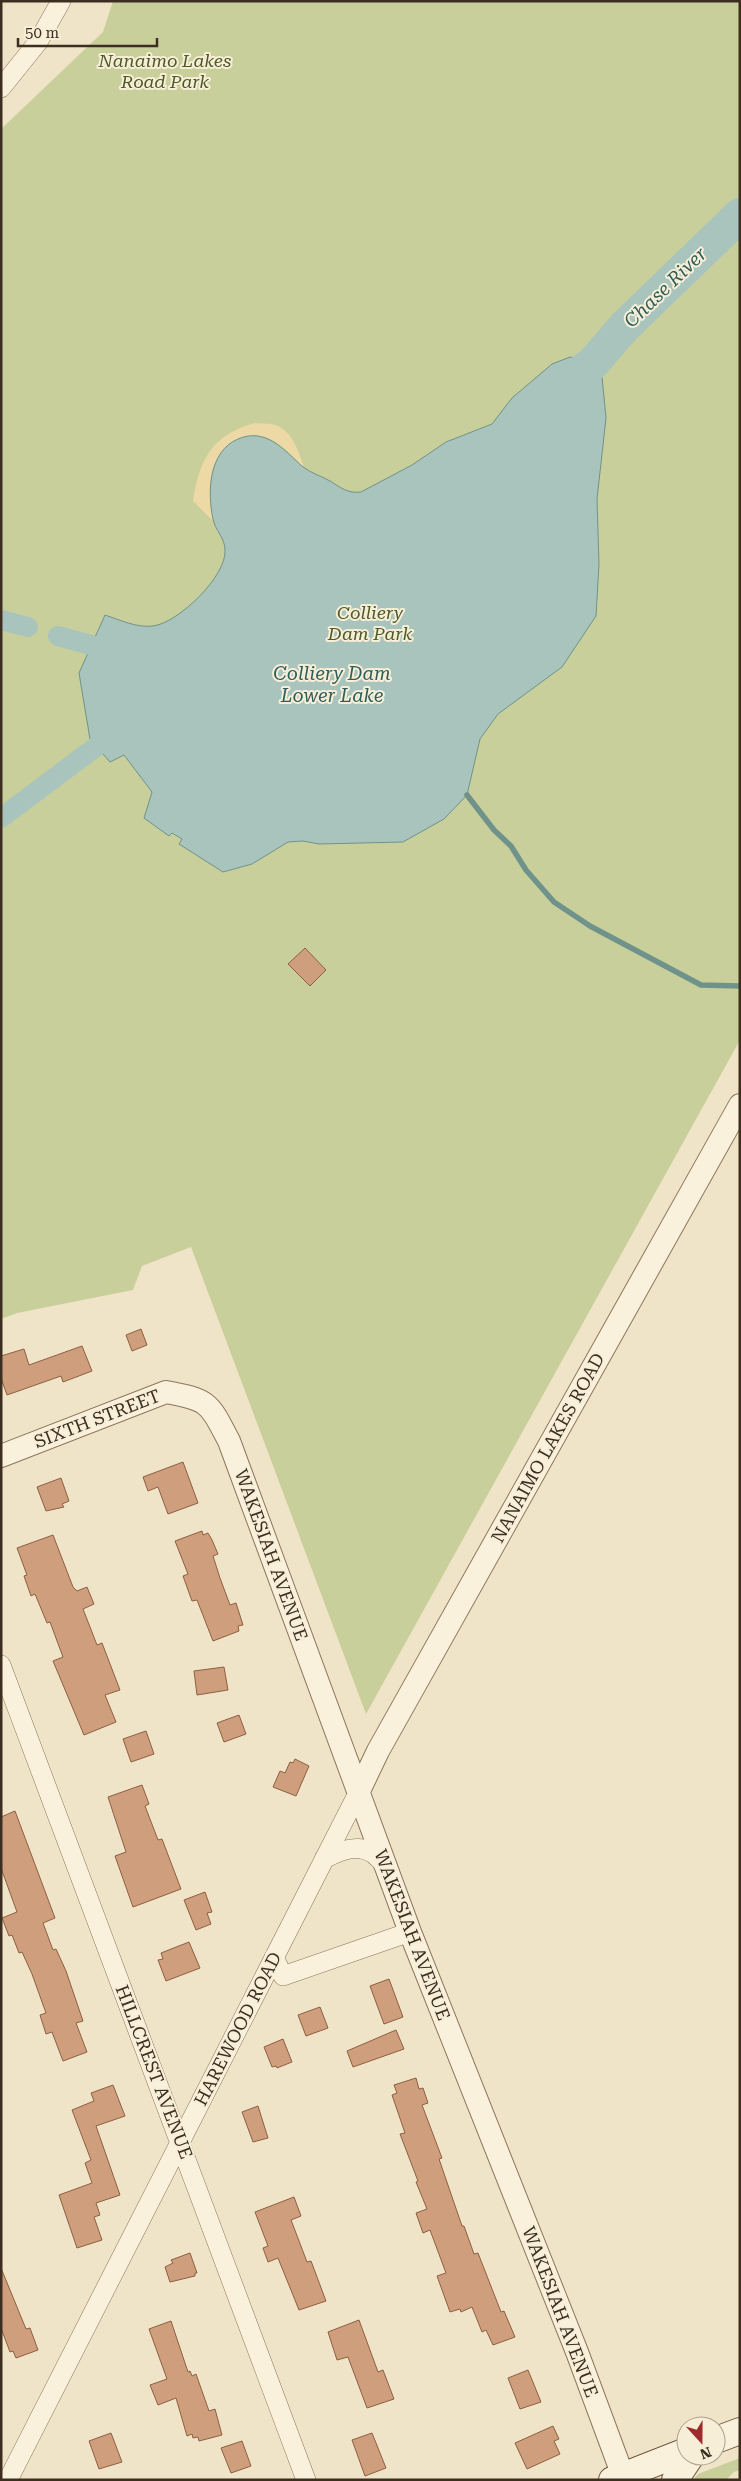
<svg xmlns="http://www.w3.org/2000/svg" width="741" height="2481" viewBox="0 0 741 2481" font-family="'Roboto Serif',serif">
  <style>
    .green { fill: #c9cf9b }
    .sand { fill: #ecd9a5 }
    .water { fill: #a9c4bc; stroke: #6f938a }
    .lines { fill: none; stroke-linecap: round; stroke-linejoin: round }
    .stream { stroke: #6f938a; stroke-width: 5.5 }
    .canal { stroke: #a9c4bc; stroke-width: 20 }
    .river { stroke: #a9c4bc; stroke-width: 34 }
    .building { fill: #cf9f7d; stroke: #8d5f41 }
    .minor-casing { stroke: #8d765c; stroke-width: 20 }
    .tertiary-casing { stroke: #8d765c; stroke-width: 24 }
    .secondary-casing { stroke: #6f573f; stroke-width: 28 }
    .minor { stroke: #faf1dc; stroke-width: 19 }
    .tertiary { stroke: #faf1dc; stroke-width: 22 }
    .secondary { stroke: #faf1dc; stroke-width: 26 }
    .labels { text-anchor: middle; stroke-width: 4; stroke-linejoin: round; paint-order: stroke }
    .park-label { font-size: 18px; font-style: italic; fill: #4d5a26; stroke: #f7eed8 }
    .street-label { font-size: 18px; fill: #3d2e20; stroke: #f7eed8 }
    .water-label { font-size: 19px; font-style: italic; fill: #2f5d5a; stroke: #f7eed8 }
  </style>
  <rect width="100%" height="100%" fill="#f0e4c8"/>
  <path class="green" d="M113,1H740V1040L366,1714L191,1247L142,1266L133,1290L17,1313L1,1319V129L103,32Z
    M740,2458V2470L734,2472L726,2480H693L698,2474Z"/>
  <path class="sand" d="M255,423C261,424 270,423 276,425C293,432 299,452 304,468C295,459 284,446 272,440C243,427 215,448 211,478C209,493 211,507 213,521L193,501C199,459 213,434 255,423Z"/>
  <path class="water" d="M570,357L593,363L602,377L606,418L597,499L599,564L596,616L562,667L498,714L480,739L467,795L444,819L403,842L319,844L303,841L288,842L252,864L223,872L179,844L182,839L172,833L169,836L144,818L152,792L124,755L110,762L90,739L79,673L105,615C120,620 137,628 153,626C178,623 227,576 225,550C225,538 215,530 213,519C207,492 209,451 238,439C266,427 284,450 303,467C311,473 321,476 330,481C340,487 348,494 361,492L412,465L446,442L492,424L512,398L552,364Z"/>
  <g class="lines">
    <path class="stream" d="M467,795L494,830L511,846L526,870L554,902L590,926L701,985L740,986"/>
    <path class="canal" d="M1,620L28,627
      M58,636L91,645
      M1,818L97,746"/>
    <path class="river" d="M557,391L593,363L624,327L740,215"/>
  </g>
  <path class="building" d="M305,948L326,970L310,986L288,964Z
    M141,1329L147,1345L132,1351L126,1335Z
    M82,1346L92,1371L63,1382L61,1376L7,1395L1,1378V1356L24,1349L29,1365Z
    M183,1462L198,1503L168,1514L158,1487L148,1491L143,1477Z
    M61,1478L69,1501L62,1504L64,1507L46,1511L37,1487Z
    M202,1531L203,1535L208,1533L212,1540L218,1554L213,1556L220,1578L230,1605L236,1603L243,1625L238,1626L239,1631L213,1641L197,1600L192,1601L183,1576L188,1574L175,1541Z
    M53,1535L73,1587L77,1591L87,1587L94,1604L83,1609L97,1645L102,1643L120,1690L105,1695L116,1722L84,1735L53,1661L63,1657L50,1622L47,1623L35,1594L31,1596L24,1576L27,1575L17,1548Z
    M224,1667L228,1690L197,1695L194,1671Z
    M239,1715L246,1734L224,1742L217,1723Z
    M146,1731L154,1754L131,1762L123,1739Z
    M295,1759L309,1766L296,1796L273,1787L280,1771L285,1773L290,1762L293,1763Z
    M142,1785L149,1804L145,1806L158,1840L162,1839L181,1889L133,1907L115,1856L126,1852L108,1797Z
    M15,1811L55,1918L43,1923L53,1950L56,1949L66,1971L83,2021L76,2023L87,2052L63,2061L52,2032L46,2034L40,2015L46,2013L32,1974L22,1952L19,1953L12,1935L9,1936L2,1918L17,1912L1,1868V1817Z
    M205,1892L212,1912L207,1913L211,1924L196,1930L184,1900Z
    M189,1942L200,1968L166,1981L158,1960L163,1959L161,1953Z
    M389,1979L403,2017L384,2024L370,1986Z
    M320,2007L328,2028L306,2036L298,2015Z
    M396,2030L404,2049L353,2067L347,2051Z
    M283,2039L292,2062L277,2068L276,2066L272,2067L264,2047Z
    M416,2078L419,2089L423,2088L428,2103L422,2105L442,2158L439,2159L462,2226H464L474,2254L478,2253L501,2312L504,2311L515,2337L493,2345L486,2330L482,2332L472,2307L461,2312L460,2309L450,2312L437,2276L446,2273L430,2230L423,2233L416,2213L427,2209L416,2182L418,2181L400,2134L405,2133L392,2095L397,2093L394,2085Z
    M113,2085L125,2116L96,2126L120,2195L96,2203L100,2215L94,2217L102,2240L77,2248L59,2195L92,2183L85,2163L91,2160L72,2110L94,2101L91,2093Z
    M258,2106L268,2138L253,2142L242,2112Z
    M294,2197L301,2216L291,2220L307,2262L311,2261L326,2301L299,2310L278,2258L268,2262L263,2248L268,2246L255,2212Z
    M190,2253L197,2273H195V2276L170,2282L165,2267L173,2263L171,2260Z
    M1,2268L26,2329L30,2328L38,2350L16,2358L13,2351L10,2352L1,2328Z
    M359,2320L378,2372L383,2370L394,2399L367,2408L348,2357L337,2360L328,2332Z
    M171,2321L188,2372L190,2371L192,2376L196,2374L209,2411L215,2409L222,2435L199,2441L198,2437L193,2438L192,2434L187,2436L176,2398L158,2405L150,2385L167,2379L149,2329Z
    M528,2370L541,2402L520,2409L508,2378Z
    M553,2426L559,2439L554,2441L560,2454L527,2469L515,2443Z
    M111,2433L122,2462L99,2469L89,2441Z
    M372,2433L386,2468L365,2476L352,2440Z
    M242,2441L251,2466L231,2473L221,2448Z"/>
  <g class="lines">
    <g class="minor-casing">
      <path id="minor" d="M1,88L38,42L61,1
        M1,1665L306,2480
        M324,1859C348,1846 370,1841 386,1868
        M274,1957L283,1976L410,1932
        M8,2480L358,1793"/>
    </g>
    <g class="tertiary-casing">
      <path id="tertiary" d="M1,1456L166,1392C210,1400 209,1403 229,1441L410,1932L577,2352L623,2476
        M358,1793L378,1751L740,1105"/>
    </g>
    <g class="secondary-casing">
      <path id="secondary" d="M716,2440L740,2431
        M612,2480L686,2451
        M675,2480L691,2456"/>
    </g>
    <use href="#minor" class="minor"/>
    <use href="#tertiary" class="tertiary"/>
    <use href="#secondary" class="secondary"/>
  </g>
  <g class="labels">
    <g class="park-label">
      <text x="165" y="67">Nanaimo Lakes<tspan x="165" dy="21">Road Park</tspan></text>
      <text x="370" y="619">Colliery<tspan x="370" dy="21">Dam Park</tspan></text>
    </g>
    <g class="street-label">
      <text transform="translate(97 1419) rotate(-21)" y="6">SIXTH STREET</text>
      <text transform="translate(548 1448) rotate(-61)" y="6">NANAIMO LAKES ROAD</text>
      <text transform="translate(271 1555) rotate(70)" y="6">WAKESIAH AVENUE</text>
      <text transform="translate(412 1935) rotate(69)" y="6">WAKESIAH AVENUE</text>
      <text transform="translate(238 2029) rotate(-63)" y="6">HAREWOOD ROAD</text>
      <text transform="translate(154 2072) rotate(69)" y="6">HILLCREST AVENUE</text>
      <text transform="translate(560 2312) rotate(69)" y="6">WAKESIAH AVENUE</text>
    </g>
    <g class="water-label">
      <text transform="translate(665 287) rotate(-44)" y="7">Chase River</text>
      <text x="332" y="680">Colliery Dam<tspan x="332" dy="22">Lower Lake</tspan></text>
    </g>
  </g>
  <rect width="741" height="2481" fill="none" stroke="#3d2e20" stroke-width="5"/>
  <g transform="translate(701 2441) rotate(159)"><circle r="24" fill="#f7eed8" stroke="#ada18e"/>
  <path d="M0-4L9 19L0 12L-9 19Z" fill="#9e2a2b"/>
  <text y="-8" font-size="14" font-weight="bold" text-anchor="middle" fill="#3d2e20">N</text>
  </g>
  <path d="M18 38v8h139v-8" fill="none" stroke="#3d2e20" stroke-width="2.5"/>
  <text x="25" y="38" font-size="15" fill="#3d2e20" stroke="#f7eed8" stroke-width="4" paint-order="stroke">50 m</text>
</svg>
